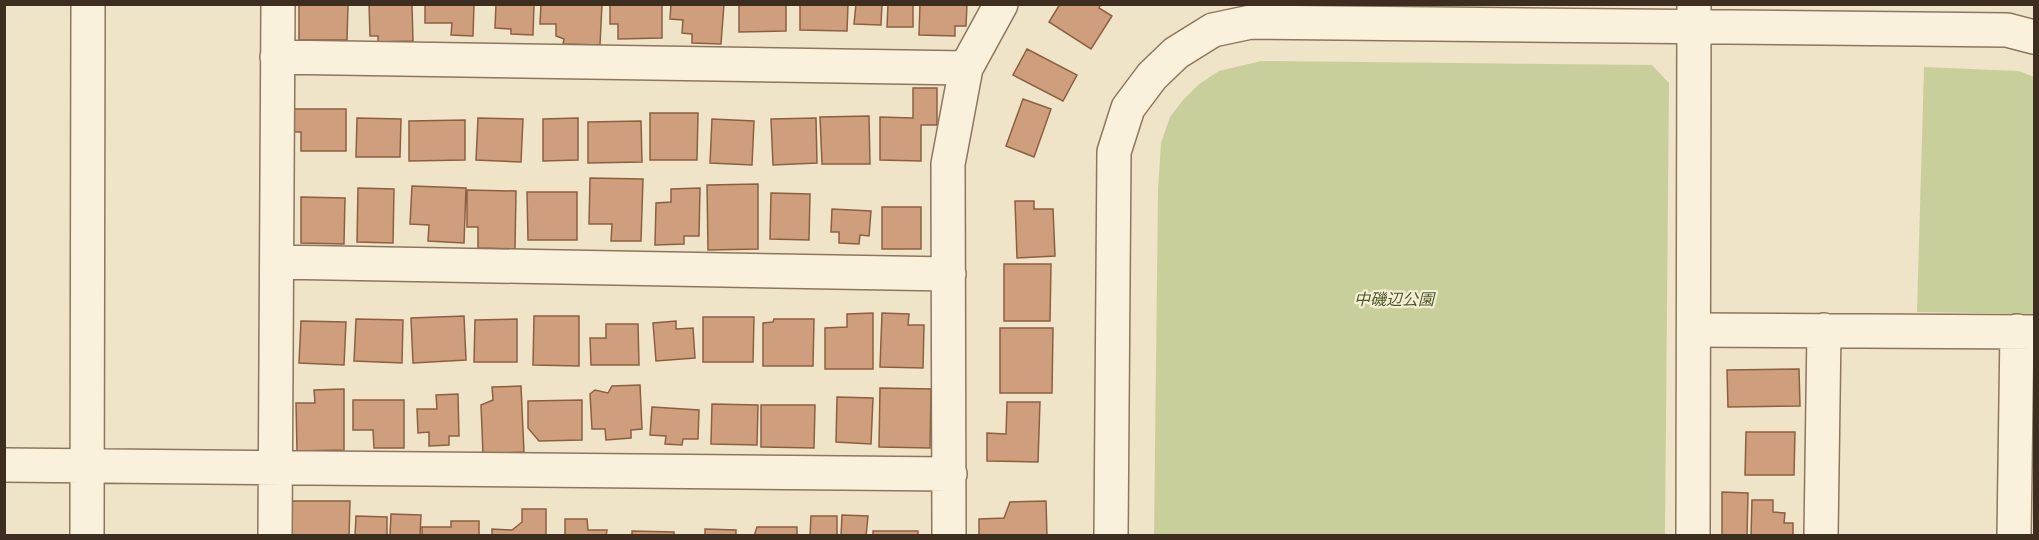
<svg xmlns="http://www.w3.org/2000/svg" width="2039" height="540" viewBox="0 0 2039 540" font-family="'Times New Roman','Noto Sans JP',serif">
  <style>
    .green { fill: #c9cf9b }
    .building { fill: #cf9f7d; stroke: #8d5f41; stroke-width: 1.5 }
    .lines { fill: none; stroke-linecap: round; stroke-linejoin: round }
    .minor-casing { stroke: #8d765c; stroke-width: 36 }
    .tertiary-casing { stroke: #8d765c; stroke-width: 36 }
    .minor { stroke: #faf1dc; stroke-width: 33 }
    .tertiary { stroke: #faf1dc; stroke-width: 33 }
    .labels { text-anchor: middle; stroke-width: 4.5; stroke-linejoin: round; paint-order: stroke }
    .park-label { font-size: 16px; font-style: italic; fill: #4d5a26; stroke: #f7eed8 }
  </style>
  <rect width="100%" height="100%" fill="#f0e4c8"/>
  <path class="green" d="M1261,61L1652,65L1669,83L1665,535H1154L1158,190L1161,143L1170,117L1183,100L1199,84L1219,71Z
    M1924,67L2019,71L2034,77V314L1917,312Z"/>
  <path class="building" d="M299,4H348L347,40H299Z
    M369,4H412L413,41L378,42V36H370Z
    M425,4H474L473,36L451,35L452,23H425Z
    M496,4H534L533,35L511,34V29L495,28Z
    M541,4H602L600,45L563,44L564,39L556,36V24H540Z
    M610,4H662V38L618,39V24H610Z
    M671,4H724L721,44L692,43V34L682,33L683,20L670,19Z
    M739,4H786V31L739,32Z
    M800,4L848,5L847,31L800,30Z
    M856,4H882L881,25L854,24Z
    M888,4H913V27H887Z
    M920,4H967L966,26H955V36L919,35Z
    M1060,4H1101L1099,8L1112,16L1091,49L1049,22Z
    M1027,49L1077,75L1063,101L1013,75Z
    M913,88H937V125H921V161L880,160V117L913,118Z
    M1023,99L1051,109L1034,157L1006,146Z
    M293,109H346V151H301V132H293Z
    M650,113H698L697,160H650Z
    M869,116L870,164H822L820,117Z
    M357,118L401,119L400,157H356Z
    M478,118L523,119L521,162L476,160Z
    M578,118V160L543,161V119Z
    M816,118L817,163L773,165L771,119Z
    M712,119L754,121L752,165L710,163Z
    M465,120V160L409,161V121Z
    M641,121L642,162L588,163V122Z
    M590,178L643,179L641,241H611L612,224H589Z
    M758,184V249L708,250L707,185Z
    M412,186L466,188L464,243L428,241L429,225L410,224Z
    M358,188L394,189L393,243L357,242Z
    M700,188L699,236H684V244L655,245L656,203L671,202V189Z
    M467,190L516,191L515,249L478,248V227H467Z
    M527,192H577V240H528Z
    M771,193L810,194L809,240L770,239Z
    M301,197L345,198L344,244L301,243Z
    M1015,201H1034V209H1053L1055,256L1017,258Z
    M882,207H921V249H882Z
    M832,209L871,211L869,236L860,235L859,244L839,243V232H831Z
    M1004,264H1051L1050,321H1004Z
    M873,313V369H825V328L847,327V314Z
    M882,313L909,314L908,325H924L923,368L880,367Z
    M464,316L466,360L413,363L411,318Z
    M534,316H579V366L533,365Z
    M703,317H754L753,362H703Z
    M356,319L403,320L402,363L354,361Z
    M517,319V362H474L475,320Z
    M774,319H814L813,366H763V323L773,322Z
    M301,321L346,322L344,365L299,363Z
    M676,321V329L693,328L695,358L656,361L653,323Z
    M606,324H638L639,365H591L590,338H606Z
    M1000,328H1053L1052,393H1000Z
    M1799,369L1800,406L1728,407L1727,370Z
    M640,385L642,429L631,430V438L606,440L605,429H592L590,394L595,390L608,393L612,386Z
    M521,386L524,452L483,454L481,405L493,400L492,387Z
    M880,388L931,389L930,448L879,447Z
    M344,389V450L297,451L296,403H315L314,390Z
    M458,394L459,436H449V445L429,446V432L418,433L417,409H437L436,395Z
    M837,397L873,398L871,444L836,442Z
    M353,400H404V448H374L373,430H353Z
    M582,400V440L539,441L528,428V401Z
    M1007,402H1040L1038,462L987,461V433L1006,434Z
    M712,404L758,405L757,445L711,444Z
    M761,405H815L814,448L761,447Z
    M652,407L699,410L698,439H683L682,445L665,444L666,436L650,435Z
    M1746,432H1795L1794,475H1745Z
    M1722,492L1748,493L1747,536H1722Z
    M1752,500H1773V512L1785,513L1784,523H1793V536H1751Z
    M291,501H350L349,536H290Z
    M1046,501L1047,536H979V519L1004,518L1010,502Z
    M522,509H546V536H492V529L512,530L522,522Z
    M391,514L421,515L420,536H390Z
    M842,515L868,516L866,536H841Z
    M356,516L387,517V536H355Z
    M811,516H837V536H810Z
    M565,519H587L588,530H607L606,536H565Z
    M451,521H479V536H422V527H451Z
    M757,527H797V536H754Z
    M705,529L736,530V536H705Z
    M632,531L674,532V536H632Z
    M873,531H918V536H873Z"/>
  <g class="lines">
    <g class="minor-casing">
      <path id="minor" d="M277,57L966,68
        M278,262L949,274
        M1695,330L2034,332
        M4,465L950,474
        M87,536L88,4
        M275,536L278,4
        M949,536L948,164L966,68L1001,4
        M1821,536L1824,330
        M2014,536L2017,331"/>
    </g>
    <g class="tertiary-casing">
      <path id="tertiary" d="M1111,536L1114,152L1128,108L1152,76L1176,53L1213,30L1251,22L2007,30L2034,37
        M1693,536L1694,6"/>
    </g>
    <use href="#minor" class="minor"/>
    <use href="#tertiary" class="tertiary"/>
  </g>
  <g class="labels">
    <g class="park-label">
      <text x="1394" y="305">中磯辺公園</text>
    </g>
  </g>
  <rect width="2039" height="540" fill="none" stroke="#3d2e20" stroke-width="12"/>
</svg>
